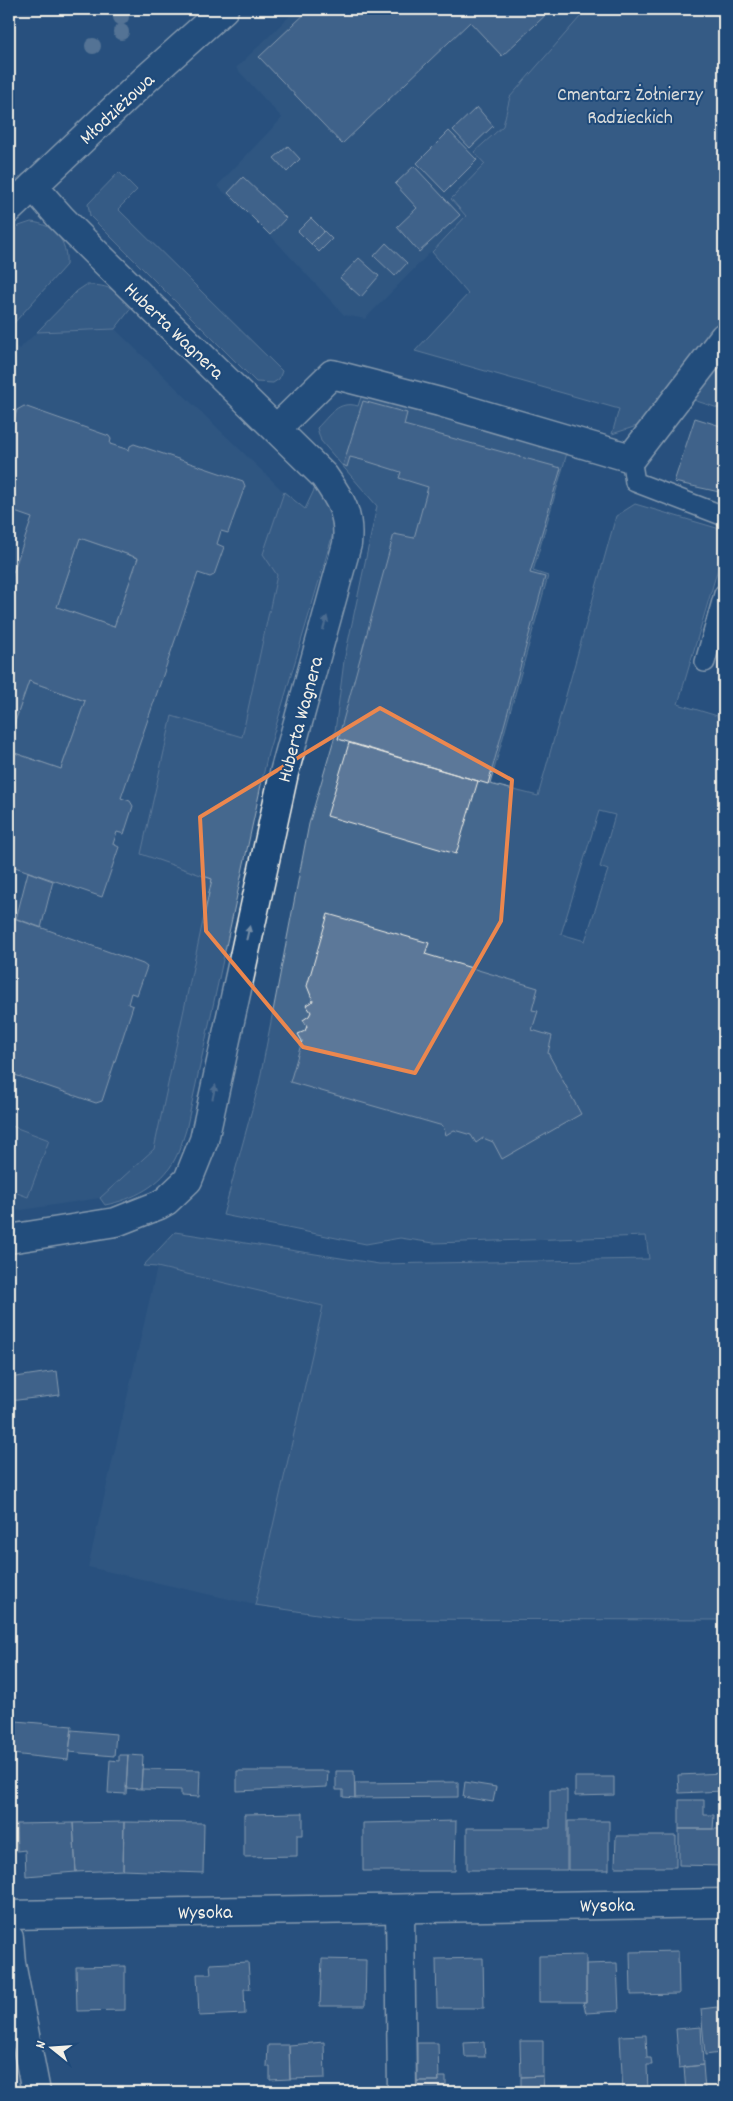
<svg xmlns="http://www.w3.org/2000/svg" width="733" height="2101" viewBox="0 0 733 2101" font-family="Dekko,sans-serif">
  <style>
    .built { fill: #375d86 }
    .green { fill: #45688e; stroke: #9cacbb; fill-rule: evenodd }
    .building { fill: #5b7899; stroke: #f4f1e8; fill-rule: evenodd }
    .lines { fill: none; stroke-linecap: round; stroke-linejoin: round }
    .lane-casing { stroke: #f4f1e8; stroke-width: 22 }
    .street-casing { stroke: #f4f1e8; stroke-width: 31 }
    .secondary-casing { stroke: #f4f1e8; stroke-width: 31 }
    .lane { stroke: #1f4a7a; stroke-width: 19 }
    .street { stroke: #1f4a7a; stroke-width: 28 }
    .secondary { stroke: #1f4a7a; stroke-width: 28 }
    .tree { fill: #8a9db1 }
    .oneway { fill: #748da6 }
    .marked { fill: none; stroke: #ec874e; stroke-width: 4; stroke-linejoin: round }
    .labels { text-anchor: middle; stroke-width: 4; stroke-linejoin: round; paint-order: stroke }
    .park-label { font-size: 20px; fill: #dadcda; stroke: #1f4a7a }
    .street-label { font-size: 20px; fill: #f4f1e8; stroke: #1f4a7a }
  </style>
  <rect width="100%" height="100%" fill="#28517e"/>
  <filter id="ink" filterUnits="userSpaceOnUse"><feTurbulence type="fractalNoise" baseFrequency=".02" numOctaves="2"/><feDisplacementMap in="SourceGraphic" scale="10" xChannelSelector="R" yChannelSelector="G"/><feConvolveMatrix kernelMatrix="1 2 1 2 8 2 1 2 1" color-interpolation-filters="sRGB"/></filter>
  <g filter="url(#ink)">
    <path class="built" d="M297,9H587L510,97L503,126L475,152L486,164L466,216L365,319L344,315L270,235L217,186L282,118L236,68Z
      M115,329L284,492L263,554L277,575L154,1149L100,1198L9,1212V339L19,349L37,332Z
      M157,1267L323,1305L255,1605L88,1567Z"/>
    <path class="green" d="M587,9H724V410L669,392L637,426L612,434L619,409L415,351L468,294L432,252L466,216L451,199L485,164L474,152L503,126L510,97Z
      M119,172L137,190L118,209L282,371L279,379L273,383L256,382L90,216L88,204Z
      M31,222C54,224 68,241 66,265L14,323H9V235L19,226Z
      M86,285C111,285 115,290 132,307L115,329L37,332L77,291Z
      M362,394L567,453L533,571L548,576L490,784L538,796L616,516L635,504L720,529L724,539V548L678,704L724,718V1620L352,1619L255,1605L323,1306L157,1267L143,1266L175,1232L379,1264L649,1259L646,1236L434,1243L400,1238L366,1244L223,1215L259,1084L309,824L334,739L344,661L377,506L321,441L317,428C330,415 338,400 358,406ZM599,811L615,815L600,867L608,870L585,941L561,934Z
      M315,488C329,501 335,518 332,537L268,753L186,1130C183,1139 180,1150 175,1159C162,1185 132,1200 105,1205L100,1198L154,1149L212,879L141,854L172,716L242,737L277,575L263,554L284,492L305,509Z
      M80,538L138,558L114,627L57,607Z
      M29,681L85,701L61,769L9,751V739Z
      M9,1125L49,1140L28,1197L9,1190Z"/>
    <path class="building" d="M310,9H552L502,56L470,22L342,144L259,57Z
      M477,107L493,126L470,148L453,130Z
      M449,131L477,160L445,192L417,163Z
      M288,146L300,159L287,172L274,158Z
      M414,166L460,215L419,252L397,227L417,208L395,184Z
      M243,177L286,218L270,235L228,193Z
      M311,218L324,231L311,244L298,231Z
      M324,231L332,239L319,252L311,244Z
      M386,243L407,263L395,276L374,256Z
      M359,258L379,276L361,297L340,278Z
      M363,401L407,413L404,425L561,468L530,573L545,577L488,784L338,739L394,534L414,538L428,487L399,478L401,472L366,461L350,457L347,467L343,465Z
      M24,406L109,436L111,439L110,444L129,450L130,446L134,444L243,481L245,486L228,533L221,531L217,544L224,547L214,575L210,577L198,573L121,798L130,801L133,806L124,834L117,832L113,844L119,847L102,897L9,865V751L61,769L85,701L29,681L9,739V597L12,598L15,586L9,584L32,518L9,510V436L17,410ZM80,538L138,558L114,627L57,607Z
      M695,418L724,427V493L674,482Z
      M349,743L478,781L456,854L327,816Z
      M28,872L53,881L41,928L16,919Z
      M328,914L429,943L425,954L538,988L532,1010L538,1011L532,1030L552,1036L548,1053L581,1114L502,1159L493,1142L483,1138L476,1143L471,1135L454,1130L446,1135L443,1126L290,1082L302,1041L298,1034L305,1031L307,1026L303,1020L309,1016L311,1012L306,1005L313,1001L307,986Z
      M9,916L143,964L147,967L137,995L131,993L128,1004L133,1006L102,1101L96,1103L9,1073Z
      M57,1371L60,1395L9,1401V1378Z
      M16,1721L72,1726L68,1760L12,1754Z
      M72,1730L116,1734L114,1756L69,1752Z
      M119,1755H128L126,1794L108,1793L110,1760L119,1761Z
      M128,1755L143,1756L141,1789L126,1788Z
      M142,1769L200,1770L199,1797L181,1796V1790L141,1789Z
      M237,1771H328L327,1787L237,1791Z
      M336,1771H354L355,1798L343,1797V1790H336Z
      M724,1773V1791L679,1793L678,1775Z
      M575,1777H614V1795L575,1796Z
      M458,1782V1797L355,1798V1783Z
      M465,1782L496,1787L493,1802L463,1797Z
      M550,1790H567V1870H467V1828H550Z
      M679,1800H704V1815H714L713,1829H679Z
      M303,1813V1835H297V1856L244,1857V1814Z
      M456,1821L455,1871H363V1823Z
      M568,1821H609V1870H568Z
      M124,1822L123,1870L76,1872L73,1823Z
      M124,1822L204,1823L203,1873L123,1870Z
      M73,1823L76,1872L26,1876L25,1850L17,1851L16,1824Z
      M679,1829H724V1866L679,1865Z
      M616,1836H676V1867H615Z
      M678,1951L679,1994L631,1995L630,1952Z
      M586,1955V2002H539V1956Z
      M483,1958L484,2008H437L436,1959Z
      M322,1959L366,1960L365,2006H320Z
      M248,1962L250,1989H244L245,2014L199,2016L197,1974H211L210,1964Z
      M617,1963L619,2011L586,2013L583,2002H586V1964Z
      M720,1963H724V1982H720Z
      M125,1966V2010L77,2011L76,1967Z
      M717,2007L720,2053L705,2055L701,2009Z
      M701,2027L703,2065L679,2068L676,2029Z
      M646,2035L647,2058H651L652,2065H647L648,2092H623L620,2036Z
      M520,2041H543V2076L521,2077Z
      M324,2042L325,2078L290,2079L289,2045Z
      M484,2042L485,2057H465L464,2043Z
      M417,2043H438L439,2081H417Z
      M268,2045H289L290,2079L270,2080V2067H267Z
      M703,2065L705,2090L686,2092L684,2067Z
      M543,2076L544,2092H521V2077Z
      M438,2077H446V2092H417V2081H439Z
      M666,2088V2092H647L649,2089Z"/>
    <g class="lines">
      <g class="lane-casing">
        <path id="lane" d="M631,458L635,482L724,516
          M705,662L724,594"/>
      </g>
      <g class="street-casing">
        <path id="street" d="M276,429L332,374L440,402L631,458L724,337
          M9,1239L116,1222L159,1205L166,1201L188,1180L204,1140L284,773L347,544C350,514 341,500 324,476L94,251L61,218L33,186
          M400,1909L402,2092
          M9,1938L11,1963L36,2092"/>
      </g>
      <g class="secondary-casing">
        <path id="secondary" d="M9,209L147,78L224,9
          M9,1915L724,1903"/>
      </g>
      <use href="#lane" class="lane"/>
      <use href="#street" class="street"/>
      <use href="#secondary" class="secondary"/>
    </g>
    <g class="tree">
      <circle cx="121" cy="17" r="8"/>
      <circle cx="121" cy="32" r="8"/>
      <circle cx="93" cy="46" r="8"/>
    </g>
    <defs><path id="oneway-solid" d="M-6-.8H1V-3.2L6.5 0L1 3.2V.8H-6Z" transform="scale(1.25)"/></defs>
    <g class="oneway">
      <use href="#oneway-solid" transform="translate(325 623) rotate(-74)"/>
      <use href="#oneway-solid" transform="translate(248 933) rotate(-77)"/>
      <use href="#oneway-solid" transform="translate(214 1092) rotate(-78)"/>
    </g>
  </g>
  <path d="M0 0H733V2101H0ZM380,708L512,780L501,921L415,1073L303,1047L206,931L200,817Z" fill="#28517e" fill-opacity=".55" fill-rule="evenodd"/>
  <path class="marked" d="M380,708L512,780L501,921L415,1073L303,1047L206,931L200,817Z"/>
  <g class="labels">
    <g class="park-label">
      <text x="630" y="100">Cmentarz Żołnierzy<tspan x="630" dy="23">Radzieckich</tspan></text>
    </g>
    <g class="street-label">
      <text transform="translate(116 108) rotate(-43)" y="7">Młodzieżowa</text>
      <text transform="translate(175 330) rotate(44)" y="7">Huberta Wagnera</text>
      <text transform="translate(299 719) rotate(-75)" y="7">Huberta Wagnera</text>
      <text transform="translate(607 1904) rotate(-1)" y="7">Wysoka</text>
      <text transform="translate(205 1911) rotate(-1)" y="7">Wysoka</text>
    </g>
  </g>
  <rect width="733" height="2101" fill="none" stroke="#1f4a7a" stroke-width="30"/>
  <rect x="15" y="15" width="703" height="2071" fill="none" stroke="#f4f1e8" stroke-width="2" filter="url(#ink)"/>
  <g transform="translate(52 2048) rotate(287)" stroke="#1f4a7a" stroke-width="4" paint-order="stroke">
  <path d="M0-4L9 19L0 12L-9 19Z" fill="#f4f1e8"/>
  <text y="-8" font-size="14" font-weight="bold" text-anchor="middle" fill="#f4f1e8">N</text>
  </g>
</svg>
